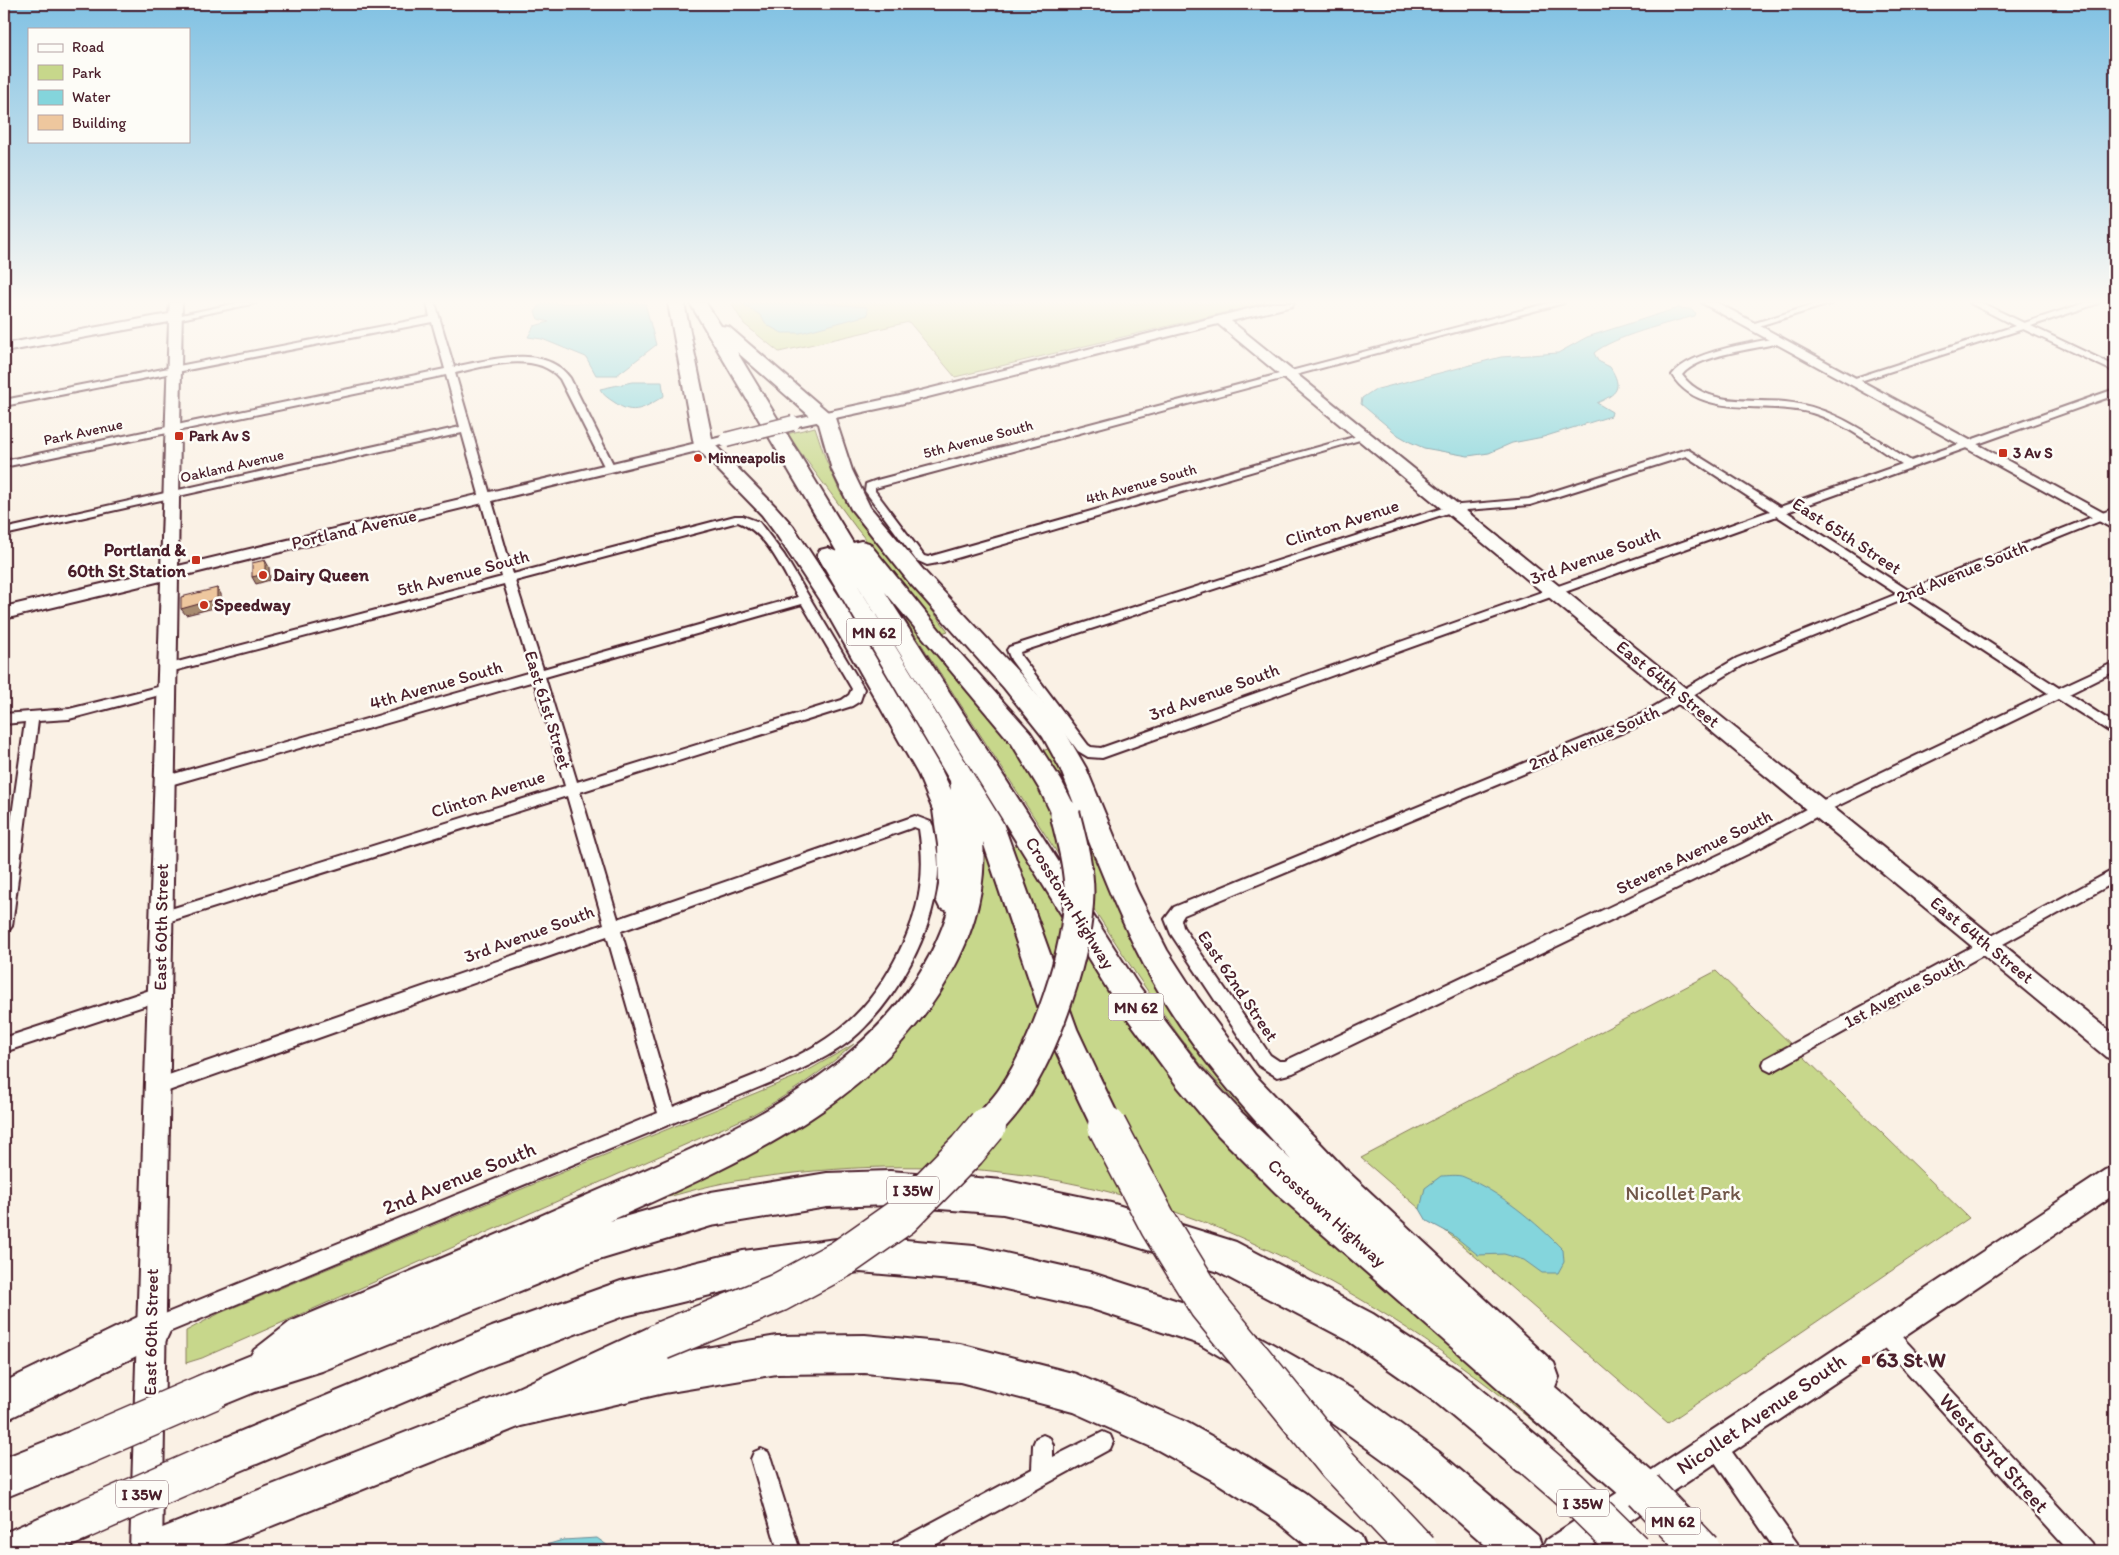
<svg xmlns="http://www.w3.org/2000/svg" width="2119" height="1555" viewBox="0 0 2119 1555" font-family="Itim,sans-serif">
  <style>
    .green { fill: #c7d78b; stroke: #887b5b }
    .water { fill: #84d5dc; stroke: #6d8c95 }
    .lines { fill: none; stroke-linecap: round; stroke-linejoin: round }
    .street-casing { stroke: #4a1f2b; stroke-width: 4 }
    .secondary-casing { stroke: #4a1f2b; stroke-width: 4 }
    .highway-casing { stroke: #4a1f2b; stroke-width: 4 }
    .street { fill: #fdfcf7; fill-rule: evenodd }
    .secondary { fill: #fdfcf7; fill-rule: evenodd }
    .highway { fill: #fdfcf7; fill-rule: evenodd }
    .secondary-bridge-casing { stroke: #4a1f2b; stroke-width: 17; stroke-linecap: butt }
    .highway-bridge-far1-casing { stroke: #4a1f2b; stroke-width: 33; stroke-linecap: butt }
    .highway-bridge-casing { stroke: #4a1f2b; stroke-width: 41; stroke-linecap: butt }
    .secondary-bridge { stroke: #fdfcf7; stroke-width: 14 }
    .highway-bridge-far1 { stroke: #fdfcf7; stroke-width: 29 }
    .highway-bridge { stroke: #fdfcf7; stroke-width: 38 }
    .shaded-wall { fill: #a78b6f; stroke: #4a1f2b }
    .building { fill: #eec79e; stroke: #4a1f2b }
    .poi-dot { fill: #c8321e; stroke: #fdfcf7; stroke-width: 2 }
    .labels { text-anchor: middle; stroke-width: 5; stroke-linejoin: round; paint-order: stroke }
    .far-street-label { font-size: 15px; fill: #4a1f2b; stroke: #fdfcf7 }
    .far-poi-label { font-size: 15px; font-weight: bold; fill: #4a1f2b; stroke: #fdfcf7; text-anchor: start }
    .shield { fill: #fdfcf7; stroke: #806168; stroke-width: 1 }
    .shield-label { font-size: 16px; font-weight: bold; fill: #4a1f2b }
    .street-label { font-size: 18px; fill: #4a1f2b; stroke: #fdfcf7 }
    .poi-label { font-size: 18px; font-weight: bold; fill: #4a1f2b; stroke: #fdfcf7; text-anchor: start }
    .near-street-label { font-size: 21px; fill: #4a1f2b; stroke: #fdfcf7 }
    .near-park-label { font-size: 21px; fill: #705648; stroke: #fdfcf7 }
    .near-poi-label { font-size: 21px; font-weight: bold; fill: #4a1f2b; stroke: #fdfcf7; text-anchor: start }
  </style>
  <rect width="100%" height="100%" fill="#faf1e5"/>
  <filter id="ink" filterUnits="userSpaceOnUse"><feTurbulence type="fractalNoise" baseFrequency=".02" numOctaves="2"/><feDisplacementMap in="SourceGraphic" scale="10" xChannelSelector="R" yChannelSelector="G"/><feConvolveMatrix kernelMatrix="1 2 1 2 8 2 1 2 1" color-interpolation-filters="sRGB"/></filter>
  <g filter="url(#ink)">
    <path class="green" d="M731,303H1265L955,377L909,322L779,352L744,324Z
      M815,427L826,460L840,492L948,631L942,633L857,529L787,434Z
      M911,619L1023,756L1052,748L1050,737L1117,891L1299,1163L1251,1119L1199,1062L1177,1033L1138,977L916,636L906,621Z
      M1021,843L1128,1009L1572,1440L1567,1450C1406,1311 1216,1196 1001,1172C913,1162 823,1167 735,1181C704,1186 673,1196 643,1204L887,1056L917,1022L938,994L981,849L985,848L1050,1041L1070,1081L1098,1072L1076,1023L1012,846Z
      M1716,971L1969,1218L1668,1423L1361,1158Z
      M854,1044C821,1073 787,1096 748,1117L202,1358L186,1363V1331L220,1313L802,1074Z"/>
    <path class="water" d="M541,303H645L656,345L617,375H596L586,357L542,339L528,337L534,326L549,322L538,319L535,312Z
      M742,303H815L867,307L868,315L800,333H782L767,325L760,315Z
      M1678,308L1690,309L1696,313L1695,316C1671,322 1612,337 1594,353L1598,361L1610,367C1624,389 1616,394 1597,403L1612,412L1611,416L1543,437L1512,443L1489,453L1468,456L1424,448L1410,442L1398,435L1361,404L1362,398L1374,390L1501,357L1558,353L1587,337Z
      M632,382H662L664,396C645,407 634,417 614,402C608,398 603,395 600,389Z
      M1441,1176C1448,1176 1458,1174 1464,1177C1500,1192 1536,1222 1563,1250L1564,1262L1558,1273H1542L1524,1260L1504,1254L1478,1255L1453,1235L1427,1221L1420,1209L1425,1188Z
      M597,1538L611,1548L612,1551H525L563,1540Z"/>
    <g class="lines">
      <g class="street-casing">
        <path id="street" d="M237,303H256L176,320L172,317Z
          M427,303H435L454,367C489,360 545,343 570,378L615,468L610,471L605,468L560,379C537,350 486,366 455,373L513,574L735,516H743L759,522L784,555L864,689L860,701L852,706L580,792L618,919L915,816L931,822L933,826C936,844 940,864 937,883C931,936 898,996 859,1033C840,1051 814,1063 791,1074L152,1339L145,1336L142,1329L145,1322L658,1113L607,936L157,1095L151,1093L148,1087L151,1081L157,1079L604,924L567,796L161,924L156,922L153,918L156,914L161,912L565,786L534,681L163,787L156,782L163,777L531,672L504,584L166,673L160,669L166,665L502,577L462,433L4,535V529L460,427L446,375L4,467V461L445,369L432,322L4,406V400L430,317ZM738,522C767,532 783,572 798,597L543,669L515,581ZM802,604L852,689L849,695L842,700L577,782L545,677ZM914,827L919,829C926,873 920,910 900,950C887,977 869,1004 847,1023C801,1063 729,1084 673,1107L621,931Z
          M1549,303H1564L875,488V491L924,556L928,557L1361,435H1369L1370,437L943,562L927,565L916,560L865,491L866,484L877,480Z
          M1819,303H1833L1752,328L1745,326Z
          M1970,303H1982L2024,323L2085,303H2099L2031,326L2115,366V372L2023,329L1854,383L1846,381L2015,326Z
          M1776,338L1781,341L1779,343C1755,349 1697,355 1682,375C1705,407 1751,399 1785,402C1833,406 1871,436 1911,461L2115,389V395L1787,512L1908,590L2115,508V515L1916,595L2059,688L2115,662V671L2069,694L2115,724V735L2058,699L1825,812L1752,852L1293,1073L1277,1077L1258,1065L1171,934L1165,919L1174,907L1638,716L1737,658L1897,594L1777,516L1102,758L1088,757L1078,751L1011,660L1007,650L1009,647L1449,506L1529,499L1687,449L1780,507L1902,464C1873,446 1845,423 1812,413C1769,400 1700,421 1672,375C1690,351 1748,344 1776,338ZM1686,456L1770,511L1101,748L1091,747L1088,745L1021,656L1020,652L1454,511L1530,505ZM1905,599L2048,693L1815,804L1742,844L1285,1061H1279L1270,1055L1183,927L1181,920L1184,915L1648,722L1745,664Z
          M166,685L171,686L172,689L171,692L69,719L38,721L12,926L9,930L4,932V873L25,722L4,724V714L69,709Z
          M2115,869V882L1777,1069L1771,1072L1765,1069L1763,1064L1765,1059Z
          M159,987L165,989L167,994L165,999L4,1052V1038Z
          M1884,1322L1891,1325L2092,1543L2095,1551H2069L1877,1339L1874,1332L1877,1325Z
          M1103,1432L1110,1435L1113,1442L1110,1449L924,1551H891L894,1543L1032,1469L1033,1445L1036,1438L1043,1435L1050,1438L1053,1445V1457Z
          M1715,1435L1722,1438L1797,1543L1800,1551H1776L1708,1452L1705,1445L1708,1438Z
          M761,1449L768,1452L771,1459L800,1551H778L751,1459L754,1452Z"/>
      </g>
      <g class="secondary-casing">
        <path id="secondary" d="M170,303H182L178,566L726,436L733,440L726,444L178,577L162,1551H130L161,581L4,619V607L161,570L169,322L4,352V344L169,314Z
          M1272,303H1294L1292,306L1231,321L2115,1035V1060L2106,1057L1218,324L896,405L793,427L786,423L793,419L896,397Z
          M1702,303H1718L2115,519V530Z
          M2115,1166V1194L1585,1551H1541L1546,1540L2106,1170Z"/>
      </g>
      <g class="highway-casing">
        <path id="highway" d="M668,303H684L713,443L776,507L793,526L842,601L940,767L951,790L950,781L817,555L820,550L828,548L837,552L690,303H706L721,326L729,327L835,418L852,470L870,507L925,572L1022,676L1061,725L1086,768L1137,891L1167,950L1198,998L1255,1075L1344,1168L1554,1363L1559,1377L1555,1387L1658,1476L1664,1490L1658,1504L1644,1510L1630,1504L1276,1193L1218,1135L1178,1087L1116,1003L854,579L1003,823L1077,1029L1101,1080L1096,1090L1085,1095L1074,1090L1046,1030L983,842C987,896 969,947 940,992C862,1112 735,1164 610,1221L711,1192L827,1173L890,1171L1003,1180L1111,1203L1236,1242L1373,1314L1462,1373L1546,1443L1552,1457L1546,1471L1532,1477L1518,1471L1434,1401L1347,1340L1216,1271L1111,1239L1003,1214L890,1205L827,1207L711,1226L592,1262L322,1371L255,1392L211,1410L197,1405L192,1391L197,1377L251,1355L254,1350L290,1322C385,1282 480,1243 574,1201C713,1140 898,1071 948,911L940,908L936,900L939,885L938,845L933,810L918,774L820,601L776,534L762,515L694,445ZM737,352L819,424L832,470L851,509L909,582L1004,688L1043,737L1060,768L1077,811L1061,780L1030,732L942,633L869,543L861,541L853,543ZM885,592L1012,744L1040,790L1055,821L1065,824L1075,821L1078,814C1099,866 1119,918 1145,967C1183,1039 1236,1101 1291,1160L1242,1113L1200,1067L1138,985Z
          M860,1236L974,1246L1089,1272L1221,1315L1352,1389L1439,1452L1538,1536L1544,1551H1492L1411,1480L1324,1417L1199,1344L1089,1308L974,1282L860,1272L743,1287L621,1317L492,1365L212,1483L198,1477L192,1463L198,1449L492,1327L621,1281L743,1251Z
          M152,1310L165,1316L171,1329L165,1342L4,1421V1382Z
          M661,1322L674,1328L680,1341L675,1353L777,1336L865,1335L960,1344L1076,1374L1186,1422L1247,1456L1305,1493L1361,1536L1367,1551H1313L1277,1521L1219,1484L1158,1450L1073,1412L960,1382L865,1373L777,1374L664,1393L521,1426L209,1551H136L142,1536L511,1391Z
          M79,1428L93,1434L99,1448L93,1462L4,1498V1458Z
          M73,1503L88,1509L94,1524L88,1539L59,1551H4V1533Z"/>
      </g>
      <use href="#street" class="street"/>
      <use href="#secondary" class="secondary"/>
      <use href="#highway" class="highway"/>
      <g class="secondary-bridge-casing">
        <path id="secondary-bridge" d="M726,440L793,423"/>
      </g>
      <g class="highway-bridge-far1-casing">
        <path id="highway-bridge-far1" d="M1085,1080L1108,1128
          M986,1128C994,1117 1005,1107 1012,1096C1046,1045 1078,954 1079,892C1079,866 1071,839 1065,814"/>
      </g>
      <g class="highway-bridge-casing">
        <path id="highway-bridge" d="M1107,1126L1159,1225L1208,1305L1338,1465L1419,1551
          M661,1341L778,1293L841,1259L901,1217L967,1150L987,1126
          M79,1448L211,1391
          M1532,1457L1570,1490L1632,1551
          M1644,1490L1702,1551
          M73,1524L212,1463"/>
      </g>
      <use href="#secondary-bridge" class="secondary-bridge"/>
      <use href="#highway-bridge-far1" class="highway-bridge-far1"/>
      <use href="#highway-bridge" class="highway-bridge"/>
    </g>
    <path class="shaded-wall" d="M265,560L269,567L270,580L256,584L252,577Z
      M217,588L221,594L222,606L186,615L181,609Z"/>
    <path class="building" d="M265,560V574L252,577V563Z
      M217,588V599L181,609V597Z"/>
  </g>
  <linearGradient id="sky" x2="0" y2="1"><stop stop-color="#80c1e3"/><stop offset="0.58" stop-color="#fdf9f3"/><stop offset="1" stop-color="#fdf9f3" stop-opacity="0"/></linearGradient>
  <rect width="2119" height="521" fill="url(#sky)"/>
  <g class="poi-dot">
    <rect x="174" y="431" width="10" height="10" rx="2.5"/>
    <rect x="1998" y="448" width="10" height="10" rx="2.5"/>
    <circle cx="698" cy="458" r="5"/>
    <rect x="191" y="555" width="10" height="10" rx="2.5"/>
    <circle cx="263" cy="575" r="5"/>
    <circle cx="204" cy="605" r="5"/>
    <rect x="1861" y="1355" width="10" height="10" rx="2.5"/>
  </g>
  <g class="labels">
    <g class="far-street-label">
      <text transform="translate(83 432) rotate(-12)" y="5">Park Avenue</text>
      <text transform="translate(978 439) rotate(-15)" y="5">5th Avenue South</text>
      <text transform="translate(232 466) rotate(-13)" y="5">Oakland Avenue</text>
      <text transform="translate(1141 484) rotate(-16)" y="5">4th Avenue South</text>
    </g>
    <g class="far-poi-label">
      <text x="189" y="441">Park Av S</text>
      <text x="2013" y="458">3 Av S</text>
      <text x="708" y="463">Minneapolis</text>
    </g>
    <g class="shield">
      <rect x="846.5" y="618.5" width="55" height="27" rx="4"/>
      <rect x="1108.5" y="993.5" width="55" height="27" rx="4"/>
      <rect x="887" y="1176.5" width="52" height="27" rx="4"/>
      <rect x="116" y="1480.5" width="52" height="27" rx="4"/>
      <rect x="1557" y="1489.5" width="52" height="27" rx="4"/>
      <rect x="1645.5" y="1507.5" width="55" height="27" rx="4"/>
    </g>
    <g class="shield-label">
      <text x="874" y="638">MN 62</text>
      <text x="1136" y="1013">MN 62</text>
      <text x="913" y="1196">I 35W</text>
      <text x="142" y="1500">I 35W</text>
      <text x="1583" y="1509">I 35W</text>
      <text x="1673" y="1527">MN 62</text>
    </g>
    <g class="street-label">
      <text transform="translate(1342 523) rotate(-18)" y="6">Clinton Avenue</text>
      <text transform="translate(354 529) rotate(-13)" y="6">Portland Avenue</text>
      <text transform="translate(1847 536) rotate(33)" y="6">East 65th Street</text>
      <text transform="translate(1595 556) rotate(-20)" y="6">3rd Avenue South</text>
      <text transform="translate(1962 572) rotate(-22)" y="6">2nd Avenue South</text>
      <text transform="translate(463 573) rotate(-15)" y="6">5th Avenue South</text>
      <text transform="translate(1668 684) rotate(39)" y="6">East 64th Street</text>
      <text transform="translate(436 685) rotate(-16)" y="6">4th Avenue South</text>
      <text transform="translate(1214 692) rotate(-20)" y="6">3rd Avenue South</text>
      <text transform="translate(548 710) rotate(73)" y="6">East 61st Street</text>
      <text transform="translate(1594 738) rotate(-23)" y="6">2nd Avenue South</text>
      <text transform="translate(488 794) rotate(-18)" y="6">Clinton Avenue</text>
      <text transform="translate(1694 852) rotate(-26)" y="6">Stevens Avenue South</text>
      <text transform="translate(1070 903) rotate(58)" y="6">Crosstown Highway</text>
      <text transform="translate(161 927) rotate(-89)" y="6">East 60th Street</text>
      <text transform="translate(529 934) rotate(-20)" y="6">3rd Avenue South</text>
      <text transform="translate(1982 940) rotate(39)" y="6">East 64th Street</text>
      <text transform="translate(1238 986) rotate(56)" y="6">East 62nd Street</text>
      <text transform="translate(1904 992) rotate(-28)" y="6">1st Avenue South</text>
      <text transform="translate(1327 1213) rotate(42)" y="6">Crosstown Highway</text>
      <text transform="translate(151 1332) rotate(-89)" y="6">East 60th Street</text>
    </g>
    <g class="poi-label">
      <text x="186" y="556" text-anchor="end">Portland &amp;<tspan x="186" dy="21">60th St Station</tspan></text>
      <text x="273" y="581">Dairy Queen</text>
      <text x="214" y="611">Speedway</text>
    </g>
    <g class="near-street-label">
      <text transform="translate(459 1178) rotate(-22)" y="7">2nd Avenue South</text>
      <text transform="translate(1761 1414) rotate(-34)" y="7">Nicollet Avenue South</text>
      <text transform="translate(1994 1453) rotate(48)" y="7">West 63rd Street</text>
    </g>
    <g class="near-park-label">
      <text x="1683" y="1200">Nicollet Park</text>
    </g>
    <g class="near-poi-label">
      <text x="1876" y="1367">63 St W</text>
    </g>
  </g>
  <rect width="2119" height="1555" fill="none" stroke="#fdfcf7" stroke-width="20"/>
  <rect x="10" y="10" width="2099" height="1535" fill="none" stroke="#4a1f2b" stroke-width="2" filter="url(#ink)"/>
  <rect x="28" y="28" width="162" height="115" fill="#fdfcf7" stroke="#b5a4a5"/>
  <rect x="38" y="44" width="25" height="8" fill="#fdfcf7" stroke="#b5a4a5"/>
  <text x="72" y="52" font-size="15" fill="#4a1f2b">Road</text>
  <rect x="38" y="65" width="25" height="15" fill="#c7d78b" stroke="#b5a4a5"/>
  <text x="72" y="78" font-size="15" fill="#4a1f2b">Park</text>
  <rect x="38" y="90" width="25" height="15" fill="#84d5dc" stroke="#b5a4a5"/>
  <text x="72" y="102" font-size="15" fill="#4a1f2b">Water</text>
  <rect x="38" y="115" width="25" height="15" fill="#eec79e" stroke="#b5a4a5"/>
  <text x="72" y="128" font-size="15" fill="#4a1f2b">Building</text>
</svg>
